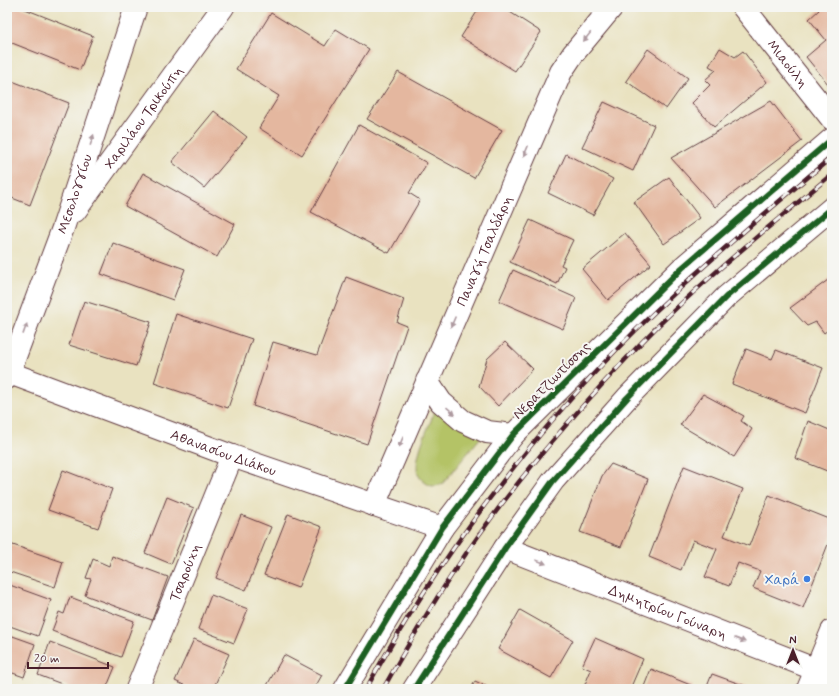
<svg xmlns="http://www.w3.org/2000/svg" width="839" height="696" viewBox="0 0 839 696" font-family="Mynerve,sans-serif">
  <style>
    .green { fill: #b4c366; stroke: #7f7148 }
    .building { fill: #e4b79f }
    .lines { fill: none; stroke-linecap: round; stroke-linejoin: round }
    .minor-casing { stroke: #623c41; stroke-width: 24 }
    .tertiary-casing { stroke: #623c41; stroke-width: 24 }
    .minor { stroke: #fff; stroke-width: 22 }
    .tertiary { stroke: #fff; stroke-width: 22 }
    .rail-casing { stroke: #4a1f2b; stroke-width: 4.5 }
    .rail { stroke: #f6f6f2; stroke-width: 3; stroke-dasharray: 9; stroke-linecap: butt }
    .cycleway-casing { stroke: #f6f6f2; stroke-width: 8 }
    .cycleway { stroke: #1b5e20; stroke-width: 6 }
    .oneway { fill: #ae9aa0 }
    .shop-dot { fill: #3f7fe0; stroke: #f6f6f2; stroke-width: 1.5 }
    .labels { text-anchor: middle; stroke-width: 4; stroke-linejoin: round; paint-order: stroke }
    .street-label { font-size: 14px; fill: #4a1f2b; stroke: #f6f6f2 }
    .shop-label { font-size: 14px; fill: #366cbe; stroke: #f6f6f2; text-anchor: end }
  </style>
  <rect width="100%" height="100%" fill="#f6f6f2"/>
  <filter id="ink" filterUnits="userSpaceOnUse"><feTurbulence type="fractalNoise" baseFrequency=".025" numOctaves="2"/><feDisplacementMap in="SourceGraphic" scale="8" xChannelSelector="R" yChannelSelector="G"/><feConvolveMatrix kernelMatrix="1 2 1 2 8 2 1 2 1" color-interpolation-filters="sRGB"/></filter>
  <filter id="wash" filterUnits="userSpaceOnUse"><feTurbulence type="fractalNoise" baseFrequency=".012" numOctaves="4" result="noise"/><feDisplacementMap in="SourceGraphic" scale="16" xChannelSelector="R" yChannelSelector="G"/><feGaussianBlur stdDeviation="0.9" result="paint"/><feColorMatrix in="noise" values="0 0 0 0 0 0 0 0 0 0 0 0 0 0 0 0 0 1.4 0 .05"/><feComposite in="paint" operator="in"/></filter>
  <g filter="url(#wash)">
    <rect width="100%" height="100%" fill="#e9e2c0"/>
    <path class="green" d="M436,408L481,437L443,483C437,486 432,488 426,483C421,480 417,475 417,468C416,452 430,424 436,408Z"/>
    <g id="blocks">
      <path class="building" d="M7,7H20L93,36L80,70L7,41Z
        M480,7H502L541,32L515,71L461,37Z
        M816,7H832V80L828,84L806,57L826,40L809,19L819,10Z
        M271,13L325,46L336,29L369,49L302,155L259,128L279,96L236,69Z
        M720,48L735,57L743,51L767,82L714,127L692,103L710,85L705,80L716,70L709,66Z
        M648,49L688,78L666,109L626,81Z
        M398,72L502,130L474,178L367,119Z
        M7,79L69,103L30,205L7,196Z
        M771,101L802,141L715,207L671,158Z
        M604,102L654,125L633,171L582,147Z
        M214,111L247,137L204,188L172,162Z
        M359,125L427,163L409,193L420,200L389,253L311,212Z
        M566,154L613,179L593,215L548,193Z
        M143,173L235,224L217,257L125,206Z
        M669,177L700,218L664,244L634,202Z
        M530,220L573,240L561,265L565,267L557,284L510,262Z
        M625,233L651,264L608,300L582,269Z
        M113,243L185,269L173,300L101,274Z
        M513,270L576,298L563,329L499,301Z
        M346,277L404,299L397,322L407,326L367,444L253,406L273,342L317,355Z
        M832,277V327L824,333L816,322L807,326L790,308Z
        M84,301L151,322L136,366L69,345Z
        M176,314L252,339L228,408L154,383Z
        M505,342L533,369L498,406L479,386L487,359Z
        M746,349L772,359L776,350L823,368L805,413L732,384Z
        M703,394L744,416L741,421L752,429L734,457L680,425Z
        M808,421L832,431V473L795,458Z
        M611,464L648,479L621,547L580,532L602,476Z
        M684,466L743,489L724,536L749,546L769,495L832,520V534L803,608L753,588L760,571L738,563L729,586L705,577L717,549L693,540L681,570L649,557Z
        M63,470L112,489L98,528L48,510Z
        M167,497L194,508L171,564L145,553Z
        M288,514L322,527L298,588L264,575Z
        M241,515L271,527L246,590L216,578Z
        M7,543L63,562L55,587L7,571Z
        M112,556L168,577L152,620L85,595L91,579L86,578L93,559L109,566Z
        M7,584L51,600L38,636L7,625Z
        M211,595L248,609L234,643L198,629Z
        M70,597L134,621L121,657L52,631L59,612L64,614Z
        M520,610L573,640L551,678L498,649Z
        M7,634L35,644L24,677L7,671Z
        M595,638L643,659L630,689H583L591,670L582,666Z
        M194,639L229,654L213,689H192L175,681Z
        M50,642L115,667L106,689H75L38,675Z
        M284,655L322,675L314,689H265Z
        M651,669L693,686L691,689H643Z
        M712,674L754,689H706Z
        M475,681L492,689H471Z"/>
    </g>
  </g>
  <g filter="url(#ink)">
    <use href="#blocks" fill-opacity="0" stroke="#623c41" stroke-width="1"/>
    <g class="lines">
      <g class="minor-casing">
        <g id="minor">
          <path id="s1" d="M743,7L832,119"/>
          <path id="s2" d="M75,211L223,7"/>
          <path id="s3" d="M7,378L63,228L136,7"/>
          <path d="M427,381L441,402L463,421L487,432L513,435"/>
          <path id="s4" d="M374,505L561,72L573,54L612,7"/>
          <path d="M442,528L513,435L682,268L832,139"/>
          <path id="s5" d="M137,689L232,456"/>
          <path d="M808,689L832,631"/>
        </g>
      </g>
      <g class="tertiary-casing">
        <g id="tertiary">
          <path id="s6" d="M7,372L232,456L442,528L345,689"/>
          <path id="s7" d="M505,548L832,676"/>
          <path d="M414,689L505,548L553,481L627,398L726,297L832,208"/>
        </g>
      </g>
      <use href="#minor" class="minor"/>
      <use href="#tertiary" class="tertiary"/>
      <g class="rail-casing">
        <path id="rail" d="M366,689C437,560 532,433 636,330C698,269 765,213 832,157
          M383,689C416,630 452,571 492,517C538,455 589,397 643,341C701,281 768,228 832,174"/>
      </g>
      <use href="#rail" class="rail"/>
      <g class="cycleway-casing">
        <path id="cycleway" d="M345,689L442,528L513,435L682,268L832,139
          M414,689L505,548L553,481L627,398L726,297L832,208"/>
      </g>
      <use href="#cycleway" class="cycleway"/>
    </g>
    <defs><path id="oneway-solid" d="M-6-.8H1V-3.2L6.5 0L1 3.2V.8H-6Z"/></defs>
    <g class="oneway">
      <use href="#oneway-solid" transform="translate(587 37) rotate(129)"/>
      <use href="#oneway-solid" transform="translate(92 140) rotate(-72)"/>
      <use href="#oneway-solid" transform="translate(526 151) rotate(113)"/>
      <use href="#oneway-solid" transform="translate(453 322) rotate(113)"/>
      <use href="#oneway-solid" transform="translate(25 329) rotate(-70)"/>
      <use href="#oneway-solid" transform="translate(451 411) rotate(41)"/>
      <use href="#oneway-solid" transform="translate(401 442) rotate(113)"/>
      <use href="#oneway-solid" transform="translate(541 562) rotate(21)"/>
      <use href="#oneway-solid" transform="translate(740 640) rotate(21)"/>
    </g>
  </g>
  <circle class="shop-dot" cx="807" cy="579" r="4"/>
  <g class="labels">
    <g class="street-label">
      <text dy="5" stroke="none"><textPath href="#s1" startOffset="72">Μιαούλη</textPath></text>
      <text dy="5" stroke="none"><textPath href="#s2" startOffset="116">Χαριλάου Τρικούπη</textPath></text>
      <text dy="5" stroke="none"><textPath href="#s3" startOffset="196">Μεσολογγίου</textPath></text>
      <text dy="5" stroke="none"><textPath href="#s4" startOffset="277">Παναγή Τσαλδάρη</textPath></text>
      <text transform="translate(551 380) rotate(-45)" y="5">Νερατζιωτίσσης</text>
      <text dy="5" stroke="none"><textPath href="#s6" startOffset="231">Αθανασίου Διάκου</textPath></text>
      <text dy="5" stroke="none"><textPath href="#s5" startOffset="126">Τσαρούχη</textPath></text>
      <text dy="5" stroke="none"><textPath href="#s7" startOffset="175">Δημητρίου Γούναρη</textPath></text>
    </g>
    <g class="shop-label">
      <text x="799" y="584">Χαρά</text>
    </g>
  </g>
  <rect width="839" height="696" fill="none" stroke="#f6f6f2" stroke-width="24"/>
  <g transform="translate(793 650)" stroke="#f6f6f2" stroke-width="3" paint-order="stroke">
  <path d="M0-3L7 15L0 10L-7 15Z" fill="#4a1f2b"/>
  <text y="-6" font-size="11" font-weight="bold" text-anchor="middle" fill="#4a1f2b">N</text>
  </g>
  <path d="M28 662v6h80v-6" fill="none" stroke="#4a1f2b" stroke-width="2"/>
  <text x="34" y="662" font-size="12" fill="#4a1f2b" stroke="#f6f6f2" stroke-width="3" paint-order="stroke">20 m</text>
</svg>
